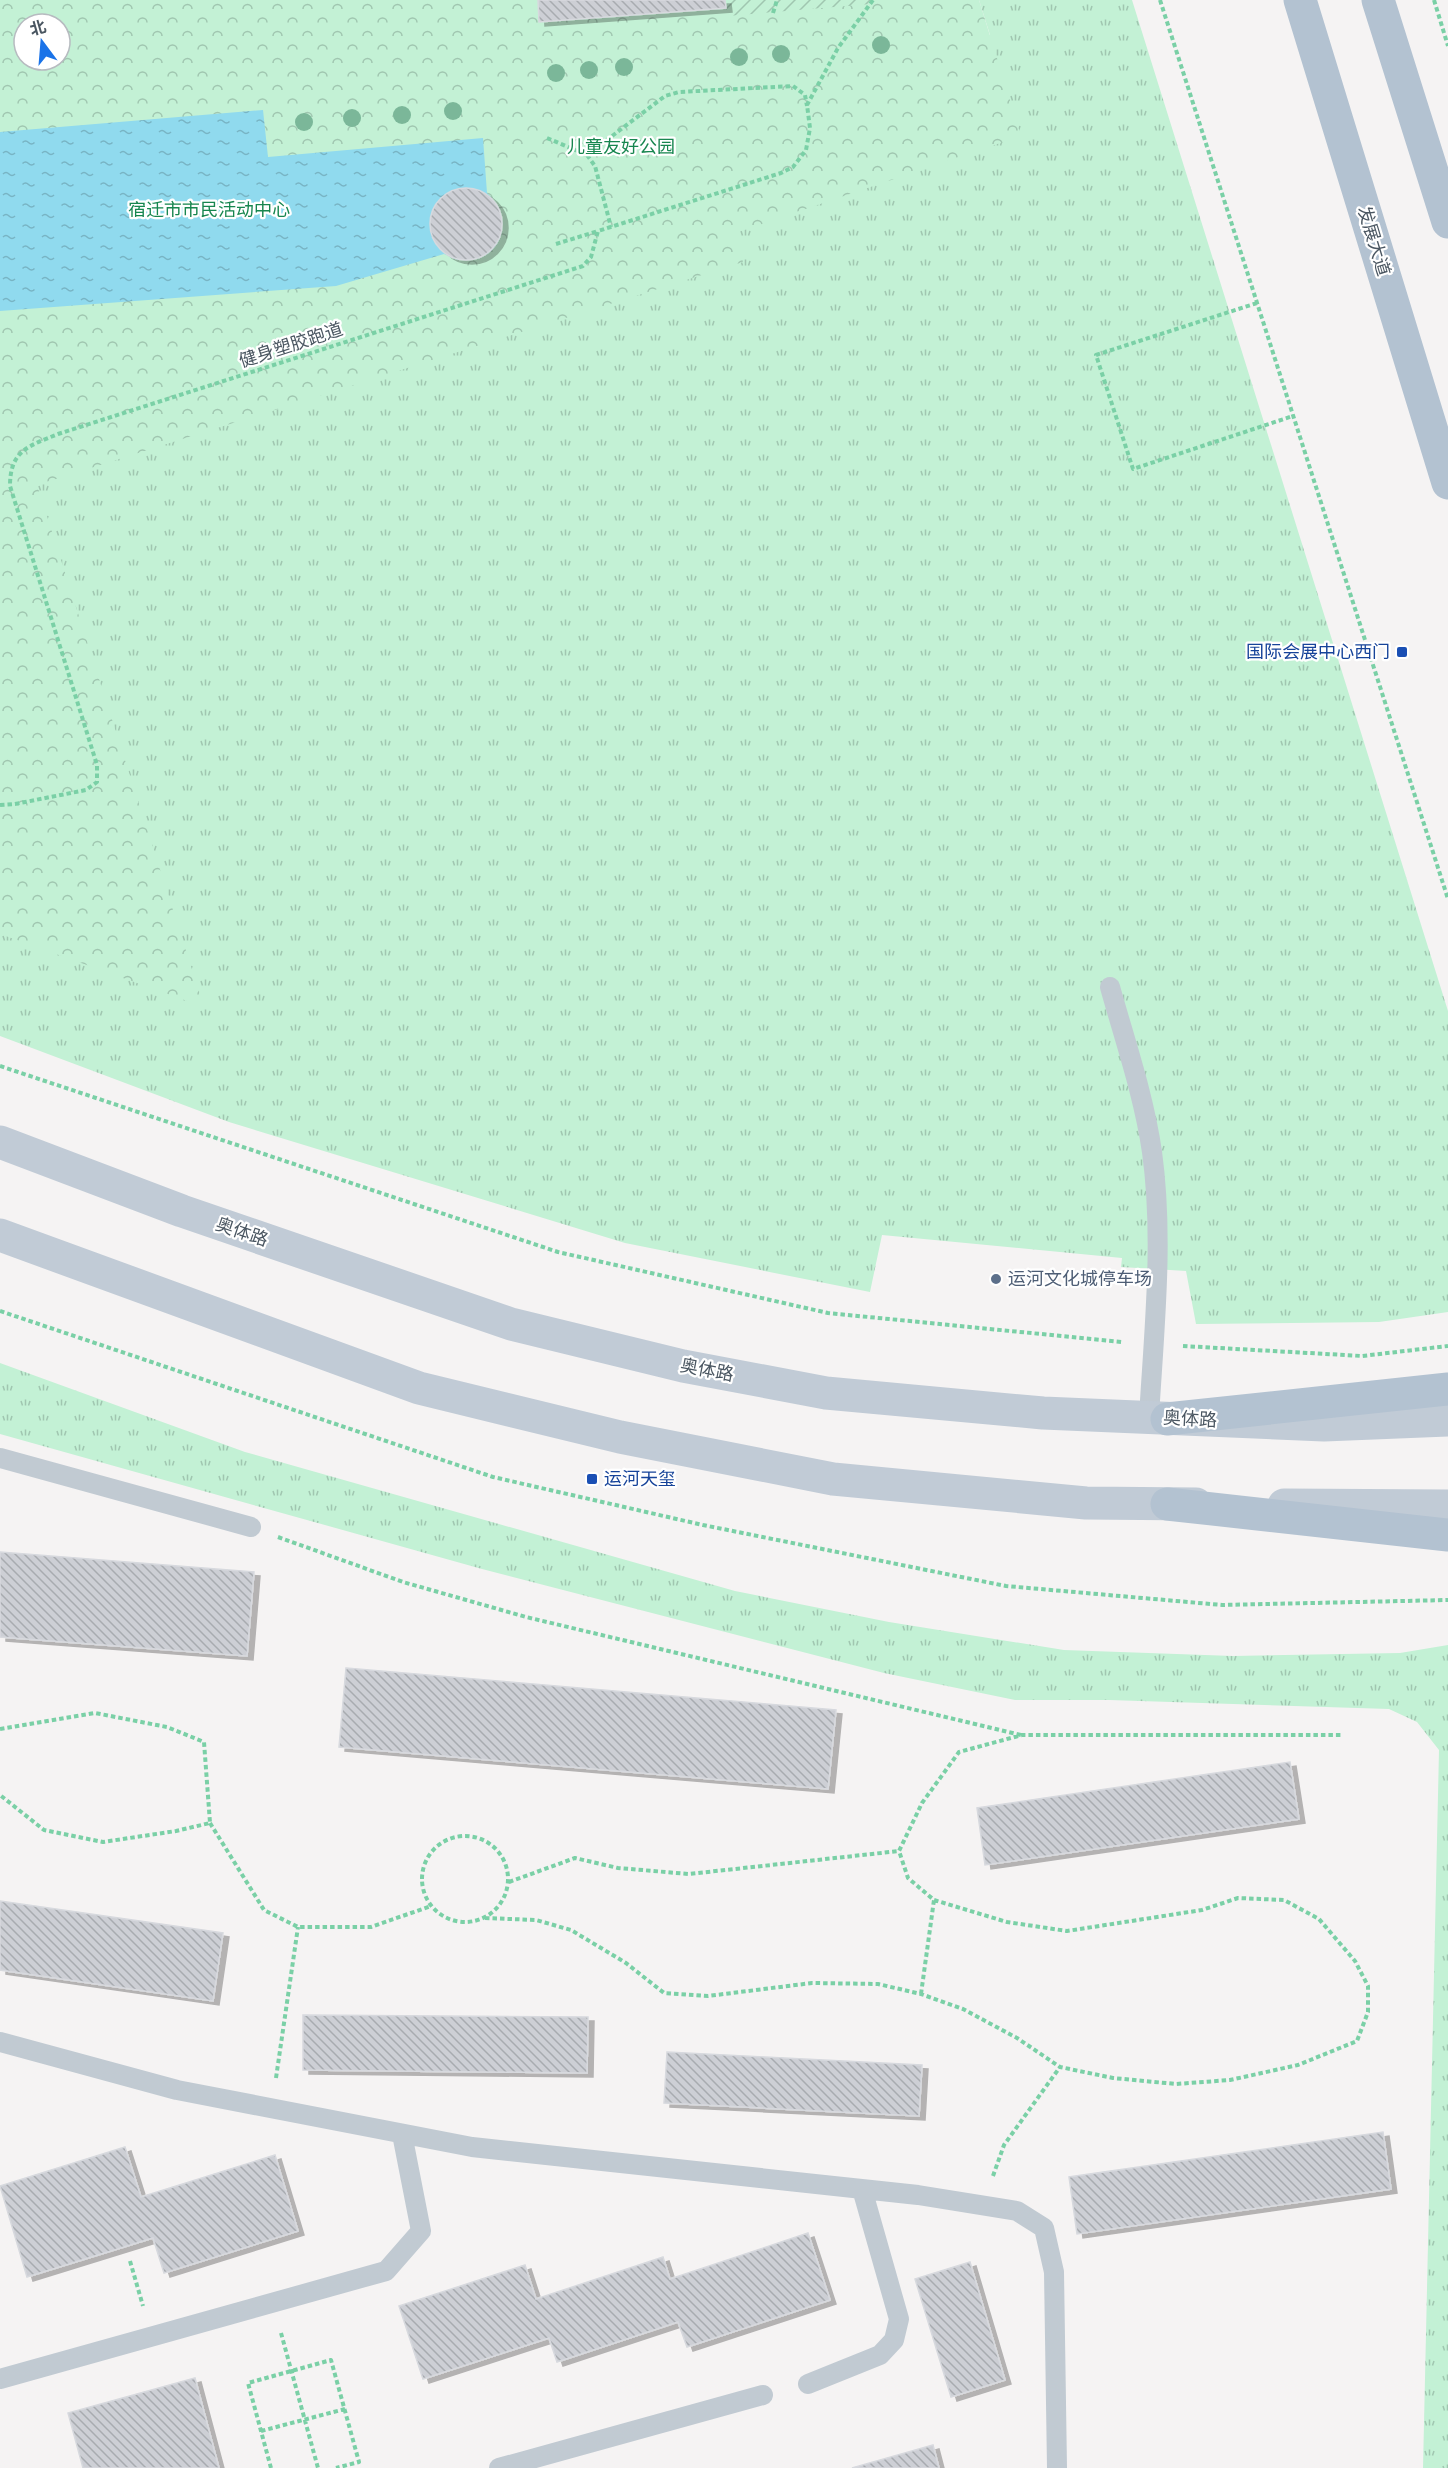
<svg xmlns="http://www.w3.org/2000/svg" width="1448" height="2468" viewBox="0 0 1448 2468" font-family="'Open Sans','Noto Sans SC',sans-serif">
  <style>
    .grass { fill: url(#grass-tufts) }
    .park { fill: url(#park-crowns); fill-rule: evenodd }
    .garden { fill: url(#garden-furrows) }
    .water { fill: url(#water-ripples) }
    .building { fill: url(#building-back-hatch); stroke: #d7d9de; stroke-width: 1.5; filter: url(#shadow) }
    .lines { fill: none; stroke-linecap: round; stroke-linejoin: round }
    .path { stroke: #7ad0a6; stroke-width: 4; stroke-dasharray: 4.5 3; stroke-linecap: butt }
    .lane { stroke: #c1cad2; stroke-width: 20 }
    .secondary { stroke: #c1cbd6; stroke-width: 33 }
    .primary { stroke: #b3c2d1; stroke-width: 33 }
    .tree { fill: #7bb799 }
    .transit-dot { fill: #1a4fb4; stroke: #fff; stroke-width: 2 }
    .service-dot { fill: #5c6f8a; stroke: #fff; stroke-width: 2 }
    .labels { text-anchor: middle; stroke-width: 4.5; stroke-linejoin: round; paint-order: stroke }
    .park-label { font-size: 18px; fill: #17864f; stroke: #fff }
    .street-label { font-size: 18px; fill: #4a5661; stroke: #fff }
    .transit-label { font-size: 18px; fill: #164399; stroke: #fff; text-anchor: end }
    .service-label { font-size: 18px; fill: #4e5e75; stroke: #fff; text-anchor: start }
  </style>
  <defs>
    <pattern id="grass-tufts" width="24" height="20" patternUnits="userSpaceOnUse" patternTransform="scale(1.5)"><rect width="24" height="20" fill="#c3f1d5"/><path d="M3 7l-1-3M5 7V3M7 7l1-3M15 17l-1-3M17 17v-4M19 17l1-3" fill="none" stroke="#a0c6b0"/></pattern>
    <pattern id="park-crowns" width="20" height="18" patternUnits="userSpaceOnUse" patternTransform="scale(1.5)"><rect width="20" height="18" fill="#c3f1d5"/><path d="M2 6a3 3 0 1 1 6 0M12 15a3 3 0 1 1 6 0" fill="none" stroke="#a0c6b0"/></pattern>
    <pattern id="garden-furrows" width="10" height="10" patternUnits="userSpaceOnUse" patternTransform="scale(1.5)"><rect width="10" height="10" fill="#c3f1d5"/><path d="M-1 1l2-2M0 10L10 0M9 11l2-2" fill="none" stroke="#a0c6b0"/></pattern>
    <pattern id="water-ripples" width="26" height="14" patternUnits="userSpaceOnUse" patternTransform="scale(1.5)"><rect width="26" height="14" fill="#90daee"/><path d="M2 4q2-2 4 0t4 0M15 11q2-2 4 0t4 0" fill="none" stroke="#78b4c4"/></pattern>
    <pattern id="building-back-hatch" width="6" height="6" patternUnits="userSpaceOnUse" patternTransform="scale(1.5)"><rect width="6" height="6" fill="#cdcfd5"/><path d="M-1 5l2 2M0 0l6 6M5-1l2 2" fill="none" stroke="#a8abb0"/></pattern>
    <filter id="shadow"><feDropShadow dx="6" dy="4" stdDeviation="0" flood-color="#0004"/></filter>
  </defs>
  <rect width="100%" height="100%" fill="#f5f3f3"/>
  <path class="grass" d="M979,0H1132L1448,1011V1312L1379,1322L1196,1324L1186,1271L1121,1267L1122,1258L882,1235L870,1292L625,1243L229,1122L0,1036V356L990,35Z
    M0,1363L245,1452L735,1591L889,1622L1064,1650L1233,1656L1400,1653L1448,1645V2468H1423L1439,1750L1417,1722L1389,1709L1109,1700H1015L884,1673L482,1569L0,1434Z"/>
  <path class="park" d="M0,0H979L1021,136L735,233L743,262L37,485L204,1007L0,934ZM24,24H60V60H24Z"/>
  <path class="garden" d="M725,0H873L870,4L727,16Z"/>
  <path class="water" d="M263,110L268,157L483,138L487,193C515,219 502,263 461,260C455,260 449,256 444,254L336,286L0,311V132Z"/>
  <path class="building" d="M538,0H725L726,8L539,22Z
    M430 224a36 36 0 1 1 72 0a36 36 0 1 1-72 0Z
    M0,1552L254,1572L247,1656L0,1637Z
    M346,1668L836,1710L828,1789L339,1747Z
    M1290,1762L1299,1819L985,1865L977,1808Z
    M0,1901L223,1933L213,2001L0,1970Z
    M303,2015L588,2017L587,2073L303,2070Z
    M667,2052L922,2065L919,2116L664,2103Z
    M1383,2132L1391,2189L1077,2234L1069,2177Z
    M125,2147L141,2197L275,2155L298,2231L164,2273L153,2238L27,2277L0,2186Z
    M808,2233L830,2300L687,2347L678,2322L557,2362L549,2338L423,2379L399,2306L525,2265L536,2299L663,2257L670,2279Z
    M970,2262L1005,2380L951,2397L915,2279Z
    M195,2378L219,2468H83L68,2413Z
    M933,2445L939,2468H852Z"/>
  <g class="lines">
    <path class="path" d="M1160,0L1448,899
      M1434,0L1448,46
      M773,13L777,0
      M547,138L587,155L665,96L679,92L793,86L805,95L807,106
      M587,155L595,166L611,227
      M556,244L598,231
      M1257,303L1096,355L1133,469L1293,416
      M0,805L15,804L86,790L97,782V765L10,486C10,450 29,446 58,434L583,266L591,257L598,231L781,173L793,167L806,150L810,128L807,105L838,48L873,0
      M0,1066L558,1252L828,1313L1122,1342
      M0,1311L493,1477L703,1525L1006,1586L1222,1605L1448,1600
      M1183,1346L1362,1356L1448,1346
      M278,1537L403,1582L526,1617L1021,1735
      M0,1729L95,1713L167,1727L204,1742L210,1823L176,1831L103,1842L44,1830L0,1795
      M210,1823L264,1910L298,1927H371L431,1906
      M422 1879a43 43 0 1 1 86 0a43 43 0 1 1-86 0Z
      M509,1882L575,1858L618,1868L689,1874L899,1851
      M485,1918L536,1920L571,1930L626,1963L664,1993L708,1996L812,1983L878,1984L921,1994L963,2009L1017,2038L1060,2067L1113,2078L1176,2084L1230,2080L1298,2065L1357,2041L1368,2012V1986L1355,1961L1319,1919L1284,1900L1238,1898L1202,1910L1067,1931L1007,1922L934,1900L908,1878L899,1851L922,1803L959,1752L1022,1735H1342
      M921,1994L934,1900
      M276,2078L298,1927
      M993,2176L1004,2145L1060,2067
      M130,2261L143,2306
      M281,2333L318,2468
      M261,2431L345,2409
      M271,2468L248,2383L331,2360L359,2462L336,2468"/>
    <path class="lane" d="M1110,987C1125,1041 1144,1096 1152,1152C1164,1239 1154,1330 1149,1417
      M0,1458L251,1527
      M0,2042L177,2090L472,2147L918,2195L1017,2211L1044,2228L1054,2272L1057,2468
      M0,2379L386,2271L421,2231L402,2134
      M808,2384L880,2355L894,2340L899,2319L862,2189
      M499,2468L763,2395"/>
    <path class="secondary" d="M0,1142L182,1211L511,1324L683,1366L826,1393L1043,1413L1324,1425L1448,1420
      M0,1235L419,1388L620,1437L833,1479L1086,1503L1196,1504
      M1284,1505L1448,1506"/>
    <path class="primary" d="M1300,0L1448,483
      M1378,0L1448,222
      M1167,1419L1448,1389
      M1167,1504L1448,1535"/>
  </g>
  <g class="tree">
    <circle cx="881" cy="45" r="9"/>
    <circle cx="781" cy="54" r="9"/>
    <circle cx="739" cy="57" r="9"/>
    <circle cx="624" cy="67" r="9"/>
    <circle cx="589" cy="70" r="9"/>
    <circle cx="556" cy="73" r="9"/>
    <circle cx="453" cy="111" r="9"/>
    <circle cx="402" cy="115" r="9"/>
    <circle cx="352" cy="118" r="9"/>
    <circle cx="304" cy="122" r="9"/>
  </g>
  <g class="transit-dot">
    <rect x="1396" y="646" width="12" height="12" rx="3"/>
    <rect x="586" y="1473" width="12" height="12" rx="3"/>
  </g>
  <circle class="service-dot" cx="996" cy="1279" r="6"/>
  <g class="labels">
    <g class="park-label">
      <text x="621" y="153">儿童友好公园</text>
      <text x="209" y="216">宿迁市市民活动中心</text>
    </g>
    <g class="street-label">
      <text transform="translate(1374 241) rotate(73)" y="6">发展大道</text>
      <text transform="translate(291 345) rotate(-18)" y="6">健身塑胶跑道</text>
      <text transform="translate(242 1232) rotate(19)" y="6">奥体路</text>
      <text transform="translate(707 1370) rotate(11)" y="6">奥体路</text>
      <text transform="translate(1190 1419) rotate(3)" y="6">奥体路</text>
    </g>
    <g class="transit-label">
      <text x="1390" y="658">国际会展中心西门</text>
      <text x="604" y="1485" text-anchor="start">运河天玺</text>
    </g>
    <g class="service-label">
      <text x="1008" y="1285">运河文化城停车场</text>
    </g>
  </g>
  <g transform="translate(42 42) rotate(344)"><circle r="28" fill="#ffffff" stroke="#b7bbc0" stroke-width="1.5"/>
  <path d="M0-4.5L10 22L0 15L-10 22Z" fill="#1a73e8"/>
  <text y="-9" font-size="16" font-weight="bold" text-anchor="middle" fill="#4a5661">北</text>
  </g>
</svg>
